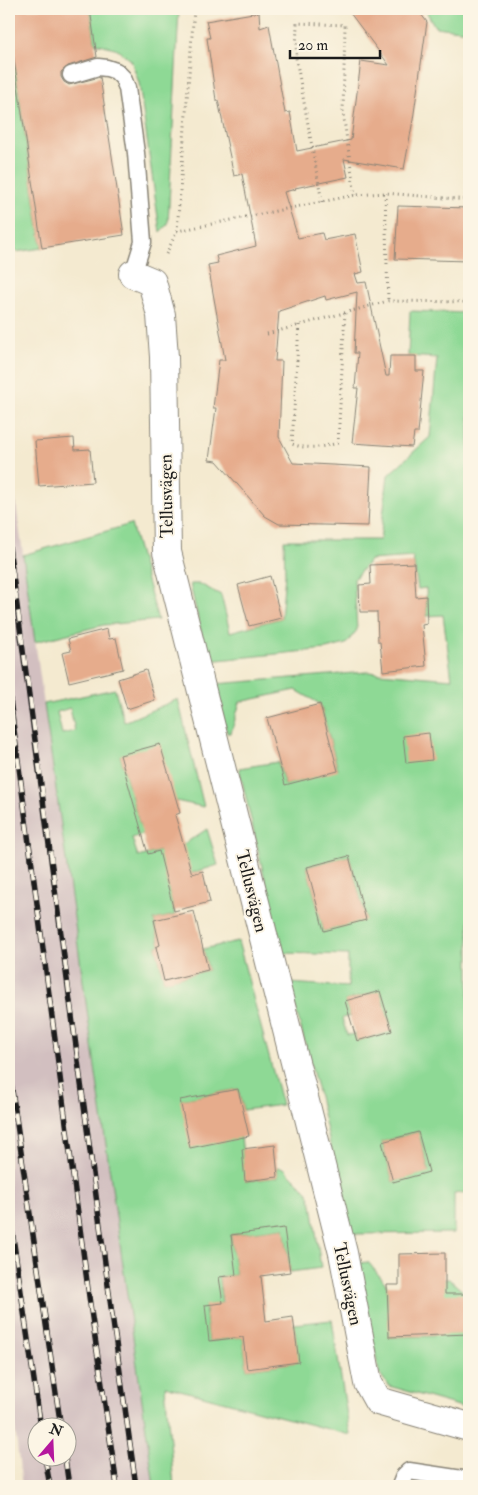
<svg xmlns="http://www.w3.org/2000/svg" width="478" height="1495" viewBox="0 0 478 1495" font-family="'IM FELL Double Pica',serif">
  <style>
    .industrial { fill: #d2bfc0; fill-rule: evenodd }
    .green { fill: #8ed995; stroke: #557a58; fill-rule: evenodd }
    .building { fill: #e6ac8c }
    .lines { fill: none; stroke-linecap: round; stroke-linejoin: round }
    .service-casing { stroke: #888376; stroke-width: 19 }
    .minor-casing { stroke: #888376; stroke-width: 30 }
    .path { stroke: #888376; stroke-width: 3; stroke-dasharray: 1 4; stroke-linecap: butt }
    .service { stroke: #fff; stroke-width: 16 }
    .minor { stroke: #fff; stroke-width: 28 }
    .rail-casing { stroke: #1c1c1c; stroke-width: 5.5 }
    .rail { stroke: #fcf5e5; stroke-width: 4; stroke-dasharray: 11; stroke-linecap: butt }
    .labels { text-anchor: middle; stroke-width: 4; stroke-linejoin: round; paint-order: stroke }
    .street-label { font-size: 18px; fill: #1c1c1c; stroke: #fcf5e5 }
  </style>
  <rect width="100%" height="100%" fill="#fcf5e5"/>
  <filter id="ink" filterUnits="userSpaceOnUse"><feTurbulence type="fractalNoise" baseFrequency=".02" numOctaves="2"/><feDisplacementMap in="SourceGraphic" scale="10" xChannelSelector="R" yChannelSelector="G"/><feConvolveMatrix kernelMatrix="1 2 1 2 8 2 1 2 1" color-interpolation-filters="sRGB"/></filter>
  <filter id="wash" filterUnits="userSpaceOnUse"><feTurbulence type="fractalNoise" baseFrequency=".0096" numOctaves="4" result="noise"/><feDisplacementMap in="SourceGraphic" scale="20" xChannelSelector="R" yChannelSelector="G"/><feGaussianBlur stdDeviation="1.12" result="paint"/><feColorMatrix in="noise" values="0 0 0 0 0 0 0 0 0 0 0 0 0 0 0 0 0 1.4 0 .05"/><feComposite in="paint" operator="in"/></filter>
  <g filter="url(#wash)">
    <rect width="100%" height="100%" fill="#f4ead0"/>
    <path class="industrial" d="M9,453L51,755L154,1486H22L9,1379ZM38,1428H68V1458H38Z"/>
    <path class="green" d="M90,9H179L168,224L160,232L139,83L131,60L115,48L95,43Z
      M425,9H469V31L435,27Z
      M9,26L42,248L16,252L15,250L9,261Z
      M410,311L469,313V1192L454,1194V1233L351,1234L317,1088L289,983L348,987V955L282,953L239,768L278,762L285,785L338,770L320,704L296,690L240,702L231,733H227L215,684L367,672L452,679L443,615L427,616L426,588L418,589L413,557L370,560L354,579L357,630L346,644L326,649L208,661L190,584H200L221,595L230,632L281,618L285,575L284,540H380L388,475L430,437L437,358L408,356ZM349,856L366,919L324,931L307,867ZM380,991L392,1031L357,1041L355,1034L347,1035L342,1018L350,1016L345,1001ZM418,1132L429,1171L393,1182L382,1142Z
      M131,524L158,620L104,625L35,642L23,555Z
      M115,689L124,722L178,699L204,807L176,801L120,755L140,825L145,834L132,838L138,857L184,844L207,829L218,865L167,881L175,915L154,920L160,945L156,947L164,981L208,970L203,949L238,941L282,1105L243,1110L238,1089L181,1100L241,1137L246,1181L278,1177L277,1167L284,1168L307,1191L312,1204L321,1268L290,1272L284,1228L231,1235L236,1275L219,1277L222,1303L205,1306L209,1341L243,1337L247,1369L298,1362L294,1324L332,1320L350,1435L165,1386L174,1486H154L44,704ZM70,708L75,731L62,734L57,712Z
      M368,1262L387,1285L390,1337L434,1336L432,1284L434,1280L449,1279L466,1294L467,1342L469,1343V1409L389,1386L379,1373L359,1263Z"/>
    <g id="blocks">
      <path class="building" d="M9,9H90L97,57L68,66L61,72V77L64,82L69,85L100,77L124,235L42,248L9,26Z
        M347,9H417L427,22L413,120L404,169L344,159L348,177L295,188L296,189L284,192L298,238L322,233L324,240L355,234L363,272L355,274L358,283L366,282L386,376H389L390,356H416V371H424L418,433H414L412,447L352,443L358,388H355L358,353H354L357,292L326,300L325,296L279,311L275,361H282L279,437L293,463L371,467L368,526L279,524L265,516L217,461L209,460L216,408H213L219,360H225L208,265L218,263L216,256L256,246L242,174L234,176L218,100H216L207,38H210L206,21L259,12L260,28L269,25L285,113L290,112L297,151L351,140L361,61L389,65Z
        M398,206L469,208V261L395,259Z
        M74,438L75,450L90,449L93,482L39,486L35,441Z
        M414,563L416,597L426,596L427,624L422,625L426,666L383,671L380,642H378L377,612H360L359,585L371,584L370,565Z
        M270,576L281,618L249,626L238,585Z
        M107,629L109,639L116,638L123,669L69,682L62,653L71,651L68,639Z
        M146,670L155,700L127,709L118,679Z
        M320,704L338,771L285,785L267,718Z
        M429,733L432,760L406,763L403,736Z
        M160,744L180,813L175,815L192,874L203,871L210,902L174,911L159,851L148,854L120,755Z
        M349,856L366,920L324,931L307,867Z
        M194,911L208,970L164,981L156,947L160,945L154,920Z
        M380,991L392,1031L357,1041L345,1001Z
        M238,1089L249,1136L190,1148L180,1100Z
        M418,1132L429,1172L393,1182L382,1142Z
        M275,1145L278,1177L245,1181L242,1149Z
        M284,1228L290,1272L261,1276L266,1321L293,1317L299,1362L247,1369L243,1337L209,1341L205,1305L223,1303L219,1277L236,1275L231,1235Z
        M445,1253V1294H469V1334L389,1337L387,1285H399V1254Z"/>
    </g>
  </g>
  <g filter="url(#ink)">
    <use href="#blocks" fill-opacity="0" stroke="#888376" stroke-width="1"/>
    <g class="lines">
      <g class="service-casing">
        <path id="service" d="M71,75L98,67L107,68L116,71L123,78L127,88L136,153L143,242L133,274
          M400,1486L404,1476L409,1471L469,1480"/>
      </g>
      <g class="minor-casing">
        <path id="minor" d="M133,274L152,282L161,315L164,357L167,552L343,1253L368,1383L378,1401L469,1427"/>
      </g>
      <path class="path" d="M385,193L388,301
        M322,202L296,58L297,23L345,25L343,113L355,195
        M177,231L194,9
        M166,254L177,231L355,195L385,193L469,200
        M299,325L292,444C308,450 322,447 338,443L345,312
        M267,334L388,301L469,302"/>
      <use href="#service" class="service"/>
      <use href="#minor" class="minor"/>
      <g class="rail-casing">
        <path id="rail" d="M9,546C53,859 91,1173 136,1486
          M9,692L90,1304L117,1486
          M9,1069L61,1428
          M9,1210L41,1428
          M45,1458L50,1486
          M65,1458L69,1486"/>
      </g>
      <use href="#rail" class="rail"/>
    </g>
  </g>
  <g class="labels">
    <g class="street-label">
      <text transform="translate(166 496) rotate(-91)" y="6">Tellusvägen</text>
      <text transform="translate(252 891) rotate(76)" y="6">Tellusvägen</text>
      <text transform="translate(348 1284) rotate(78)" y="6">Tellusvägen</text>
    </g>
  </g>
  <rect width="478" height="1495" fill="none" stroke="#fcf5e5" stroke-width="30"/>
  <g transform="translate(52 1442) rotate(19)"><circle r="24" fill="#fcf5e5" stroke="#a29e95"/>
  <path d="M0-4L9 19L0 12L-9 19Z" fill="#b5179e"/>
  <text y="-8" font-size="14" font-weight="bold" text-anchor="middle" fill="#1c1c1c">N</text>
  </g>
  <path d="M290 50v8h90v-8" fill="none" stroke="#1c1c1c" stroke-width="2.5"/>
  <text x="298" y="50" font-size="15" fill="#1c1c1c" stroke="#fcf5e5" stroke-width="4" paint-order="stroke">20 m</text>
</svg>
